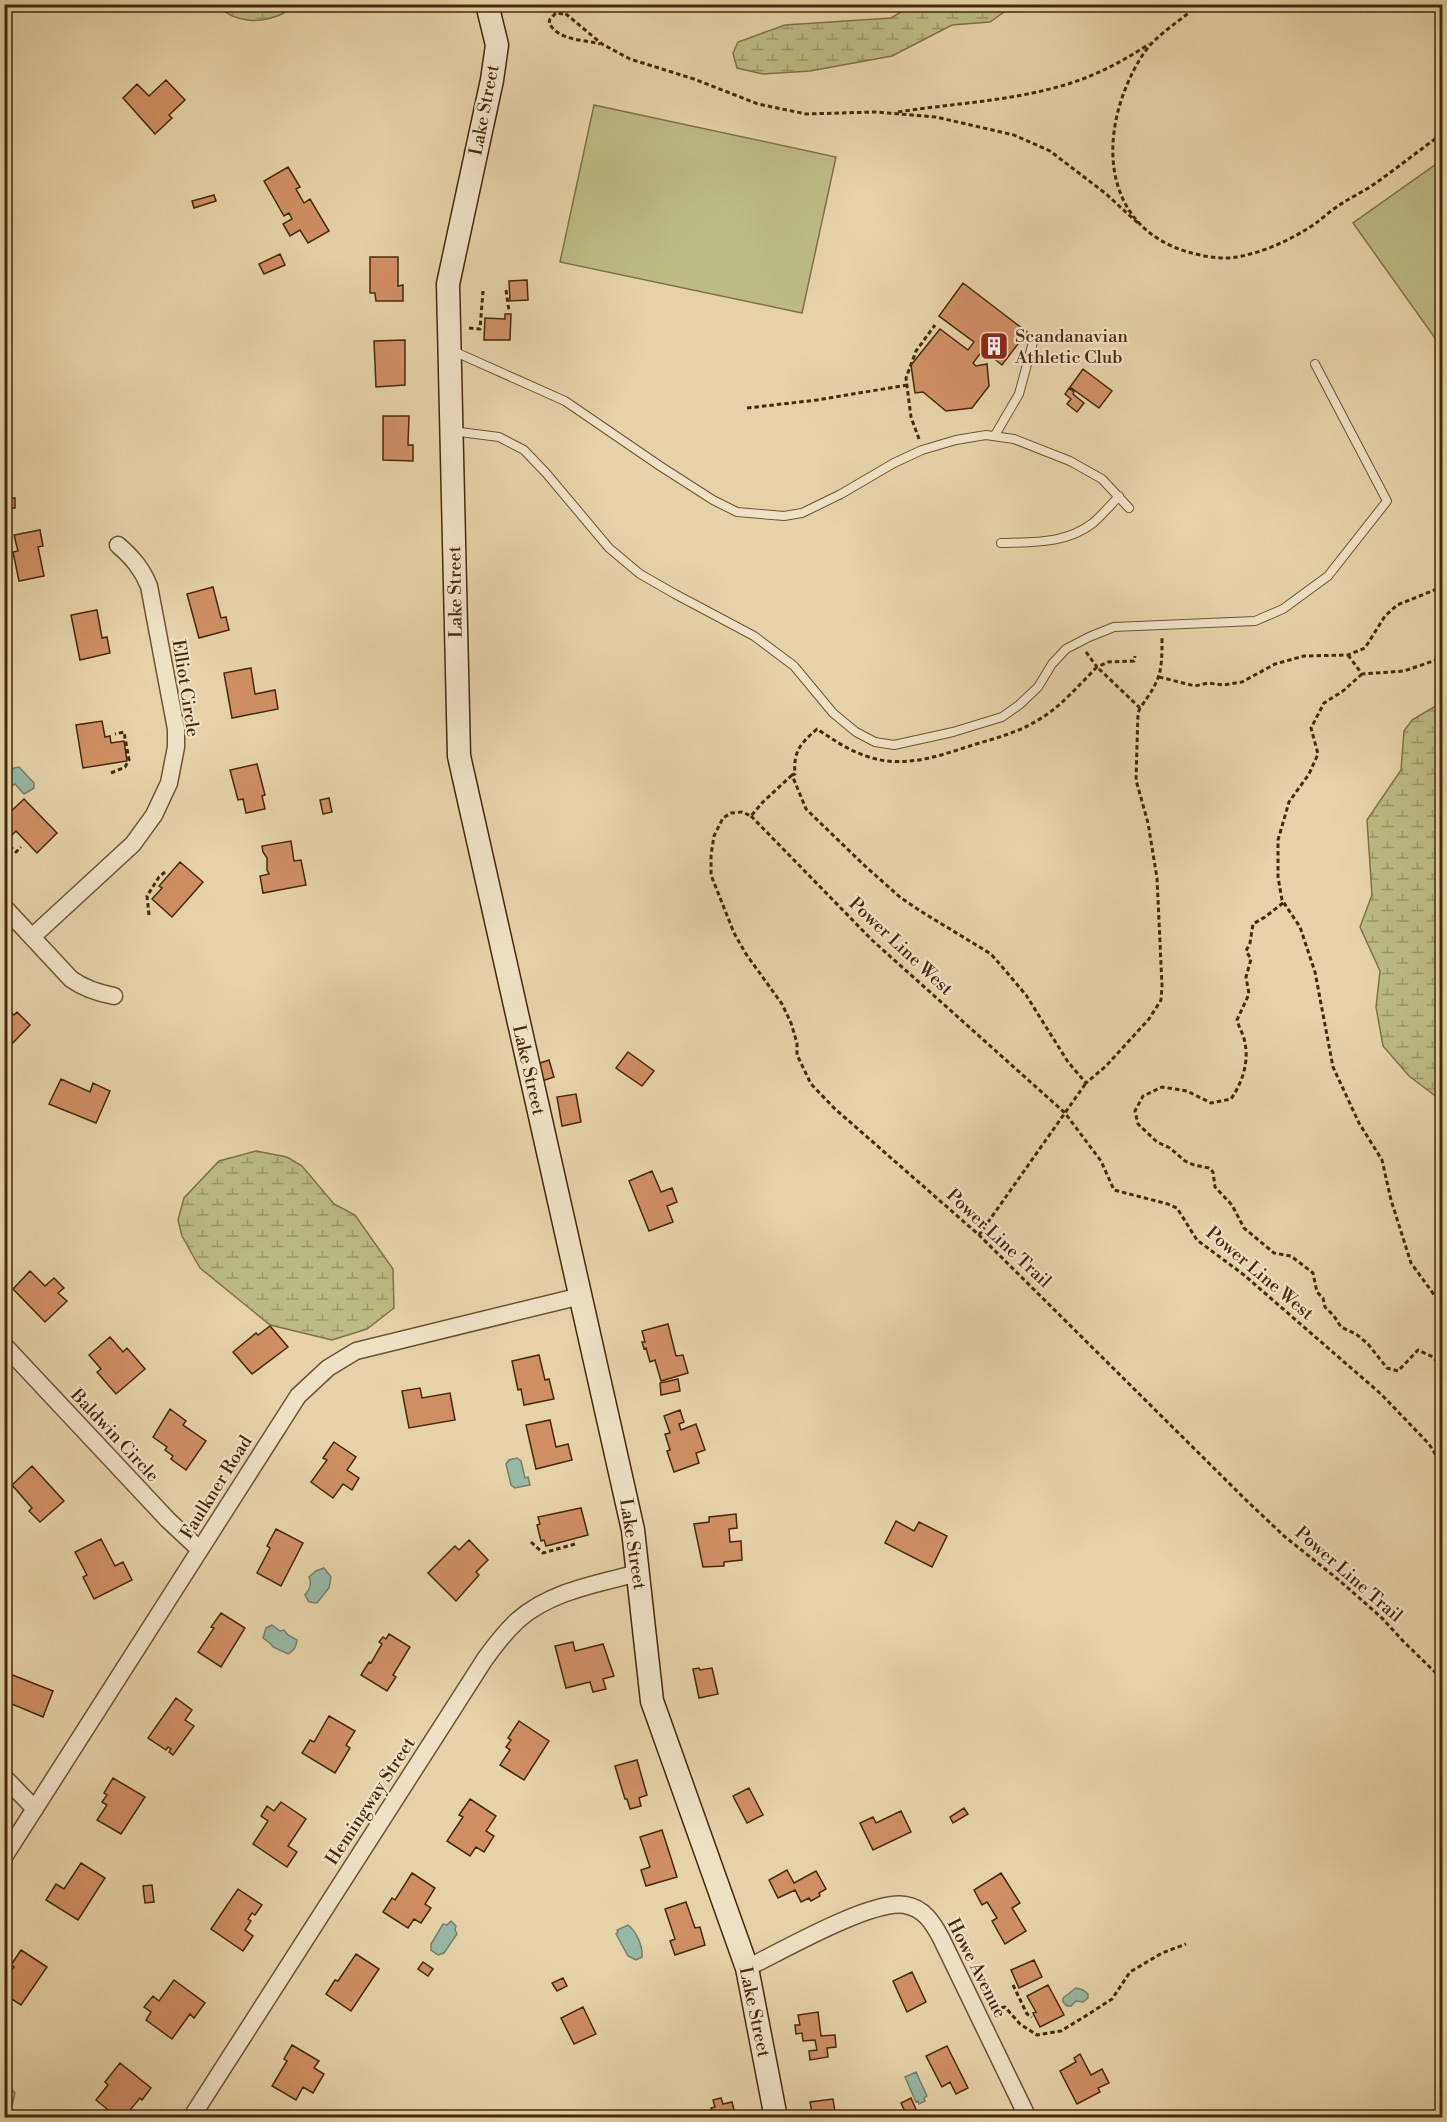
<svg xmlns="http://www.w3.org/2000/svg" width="1447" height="2122" viewBox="0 0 1447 2122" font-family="'Libre Bodoni',serif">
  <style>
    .wetland { fill: url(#wetland-marsh); stroke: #807246; stroke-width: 1.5 }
    .pitch { fill: #bbbb83; stroke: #807246; stroke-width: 1.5 }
    .water { fill: #96b8a6; stroke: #767f68; stroke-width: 1.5 }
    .building { fill: #cf8f63; stroke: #452a0a; stroke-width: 1.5 }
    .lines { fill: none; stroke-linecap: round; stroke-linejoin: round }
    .lane-casing { stroke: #6d5431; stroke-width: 10 }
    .street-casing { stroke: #6d5431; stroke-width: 19 }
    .secondary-casing { stroke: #452a0a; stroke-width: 25 }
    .path { stroke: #452a0a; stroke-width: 3; stroke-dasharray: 4.5 3; stroke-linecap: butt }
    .lane { stroke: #eee2c6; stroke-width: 8 }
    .street { stroke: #eee2c6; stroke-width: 16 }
    .secondary { stroke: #eee2c6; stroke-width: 22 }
    .labels { text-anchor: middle; stroke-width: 4.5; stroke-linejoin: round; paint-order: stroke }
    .street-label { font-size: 18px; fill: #452a0a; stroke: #eee2c6 }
    .poi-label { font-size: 18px; fill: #452a0a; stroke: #eee2c6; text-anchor: start }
  </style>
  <defs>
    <pattern id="wetland-marsh" width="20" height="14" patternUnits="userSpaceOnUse" patternTransform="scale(1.5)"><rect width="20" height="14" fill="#bbbb83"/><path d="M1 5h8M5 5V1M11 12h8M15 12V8" fill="none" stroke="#9a9869"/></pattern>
  </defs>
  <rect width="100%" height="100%" fill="#e5d3a7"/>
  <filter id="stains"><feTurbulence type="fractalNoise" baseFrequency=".00333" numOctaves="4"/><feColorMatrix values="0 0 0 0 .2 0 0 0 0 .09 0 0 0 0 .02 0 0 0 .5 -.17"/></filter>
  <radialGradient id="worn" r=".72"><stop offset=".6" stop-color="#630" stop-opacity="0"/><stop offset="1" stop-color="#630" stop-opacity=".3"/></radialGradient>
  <path class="wetland" d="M217,5H286L284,13C262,24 235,24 217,5Z
    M913,5H1014L990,22L952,25L892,56L810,71L763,74L737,68L733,53L738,42L785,25L891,18Z
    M1442,702V1101L1409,1076L1383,1046L1376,1007L1380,971L1360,927L1372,895L1367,820L1401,770L1404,731L1412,720Z
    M256,1151L287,1157L302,1166L334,1204L355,1215L393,1269L394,1308L367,1329L332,1340L270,1325L200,1268L182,1236L178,1220L184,1198L219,1161Z"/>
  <path class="pitch" d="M594,105L836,157L802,313L560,262Z
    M1442,160V348L1353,223Z"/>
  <path class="water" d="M19,767L34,783V788L24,794L15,784L12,786L8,781L10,778L8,775L14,768Z
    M517,1458L521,1461L525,1478L528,1477L530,1485L515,1488L511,1485L506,1464L509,1460Z
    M324,1568L331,1577L329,1588L317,1603L309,1602L305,1595C310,1588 312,1585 309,1577L316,1571Z
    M272,1625L280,1631L284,1630L288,1635L297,1640C296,1648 294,1650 288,1654L273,1647L271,1644L263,1638L266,1628Z
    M451,1921L456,1926L455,1930L457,1934L444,1953L438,1955L431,1950V1944L443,1924L447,1925Z
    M628,1925C637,1932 643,1947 642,1957L636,1960L628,1956L616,1934L618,1932L617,1930Z
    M1076,1988L1083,1990L1088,1994V1998L1083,2002L1076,2001L1071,2006H1067L1063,2002V1998Z
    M916,2072L927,2096L924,2098L925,2101L919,2104L918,2101L916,2102L905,2077Z
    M9,2086L15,2093L12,2106L5,2111V2087Z"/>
  <path class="building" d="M166,80L185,100L169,115L172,118L155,134L123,98L137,84L149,96Z
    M288,167L300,187L296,189L304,203L310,199L329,231L308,243L300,230L290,236L283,224L292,219L289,213L284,216L264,181Z
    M214,195L216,201L194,208L192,201Z
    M280,254L285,265L264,274L259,264Z
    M370,257H398V286L403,285V301H376L375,293H370Z
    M527,280L528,300L510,301L509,281Z
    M963,283L1027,332L1002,365L983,350L973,363L976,366L987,364L989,386L972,408L946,411L923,392L915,393L911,365L940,329L968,350L974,342L939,316Z
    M505,314H511L510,340H484L485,318L505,319Z
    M405,340V385L376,387L374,341Z
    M1083,369L1112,391L1099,408L1070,387Z
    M1069,388L1074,392L1073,394L1084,403L1077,412L1067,404L1071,399L1065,394Z
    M383,416H409L408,445H413V461L383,460Z
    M4,498H15V508H4Z
    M40,530L43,546L38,547L44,576L19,581L13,552L18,551L14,535Z
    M213,587L221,618L226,617L229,630L199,638L187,594Z
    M97,610L102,638L107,637L110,653L80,660L71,615Z
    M251,668L255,694L275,690L278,709L232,718L224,673Z
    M102,721L105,737L110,736L111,743L124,741L127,761L83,768L76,725Z
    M257,764L265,795L262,796L265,809L246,813L243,799L238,800L230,770Z
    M329,798L332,812L323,814L320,800Z
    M24,799L57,833L37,853L16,831L7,840L4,837V818Z
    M291,841L294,861L301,860L306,885L263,893L260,876L269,874L267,870V858L263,852L262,846Z
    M180,862L203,882L172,917L152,899L162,888L159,886Z
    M4,1006L14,1015L17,1012L30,1025L9,1047L4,1043Z
    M628,1052L654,1071L642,1086L616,1068Z
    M549,1060L554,1077L542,1081L537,1064Z
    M61,1079L90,1092L93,1083L110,1091L96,1123L49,1104Z
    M576,1094L581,1122L562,1126L557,1097Z
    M652,1171L661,1192L672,1188L677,1202L667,1206L673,1222L649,1231L629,1181Z
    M30,1271L45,1286L54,1278L64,1288L58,1293L67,1301L45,1322L13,1289Z
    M668,1324L676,1356L683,1355L688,1373L661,1381L655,1360L650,1362L646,1348L644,1349L642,1342H645L642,1331Z
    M270,1326L288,1347L252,1374L233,1352L256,1333L258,1335Z
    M110,1337L123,1352L127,1348L145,1369L116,1394L97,1372L101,1369L89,1355Z
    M539,1355L545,1380L549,1379L554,1399L524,1405L521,1389L518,1390L512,1361Z
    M678,1379L680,1391L661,1395L660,1383Z
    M420,1388L422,1398L450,1393L455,1420L409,1428L402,1391Z
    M170,1409L186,1421L183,1425L206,1441L186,1470L171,1459L173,1456L165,1450L167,1447L153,1437Z
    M680,1410L684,1422L679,1424L681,1430L696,1424L705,1450L696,1453L699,1463L674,1472L667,1451L670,1450L665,1434L670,1433L664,1416Z
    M550,1420L556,1447L568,1444L572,1460L536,1469L526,1425Z
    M334,1442L356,1457L347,1470L359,1478L352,1490L343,1484L333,1498L311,1482L327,1460L323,1458Z
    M32,1466L64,1501L40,1522L29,1511L32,1508L12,1485Z
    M581,1508L588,1535L546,1546L544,1540L541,1541L537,1525L540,1524L538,1517Z
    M736,1514L737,1528L729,1529L730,1542L741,1541L742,1560L724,1562V1566L703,1567L694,1524L709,1522V1517Z
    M896,1521L914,1531L919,1522L947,1536L932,1567L885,1543Z
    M276,1529L303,1543L281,1586L257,1573L270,1548L267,1546Z
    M101,1539L115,1566L123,1562L132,1580L94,1599L83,1577L87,1575L75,1552Z
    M469,1540L488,1560L476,1572L479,1575L456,1601L428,1573L455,1546L459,1550Z
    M221,1613L245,1628L221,1667L198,1652L214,1628L211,1627Z
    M389,1634L410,1647L393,1675L396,1677L387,1691L361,1675L369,1662L371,1663L382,1644L379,1642L383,1637L386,1639Z
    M573,1642L575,1651L603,1644L614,1676L603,1679L606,1689L593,1692L590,1682L566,1688L555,1646Z
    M699,1668L700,1670L712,1668L718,1694L699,1698L693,1669Z
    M10,1674L53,1691L43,1717L12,1704L11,1709L4,1706V1687Z
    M176,1698L192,1710L185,1720L194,1726L173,1755L169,1752L171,1749L168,1747L166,1750L148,1738Z
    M329,1716L355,1731L346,1745L350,1748L335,1773L302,1753L310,1740L314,1742Z
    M519,1721L549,1741L524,1780L500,1765L510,1750L506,1747L511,1740L508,1738Z
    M637,1760L647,1795L639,1798L641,1806L630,1809L627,1799H625L615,1766Z
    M113,1778L145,1797L121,1834L97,1820L107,1805L102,1802L107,1795L104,1793Z
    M749,1788L763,1815L747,1823L733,1796Z
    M470,1799L496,1816L486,1831L494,1836L484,1852L476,1847L470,1856L447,1841L463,1817L459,1815Z
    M281,1802L306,1819L288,1846L297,1852L287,1867L253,1844L268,1821L261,1816L267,1806L274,1811Z
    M964,1808L968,1814L953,1823L950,1817Z
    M901,1811L911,1832L873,1850L860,1823L873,1817L876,1823Z
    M662,1830L677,1877L646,1886L641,1870L650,1867L640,1837Z
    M81,1863L105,1878L78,1920L46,1900L56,1884L64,1889Z
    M787,1870L794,1883L816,1871L826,1889L819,1893L820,1896L811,1901L809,1898L801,1902L795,1890L778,1898L769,1880Z
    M412,1873L435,1888L425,1904L431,1908L421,1923L414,1919L408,1928L383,1912L392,1898L395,1900Z
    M1001,1873L1020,1903L1012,1908L1026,1931L1005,1944L992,1921L997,1918L987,1902L982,1905L974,1890Z
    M152,1885L154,1902L145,1903L143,1886Z
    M238,1889L262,1905L255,1915L252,1913L248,1919L251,1921L245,1930L253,1936L243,1951L211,1929Z
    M686,1902L695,1928L700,1927L705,1945L675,1955L670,1941L675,1939L665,1909Z
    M21,1950L47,1967L21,2005L4,1994V1981L14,1967L11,1965Z
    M356,1954L379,1969L351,2011L326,1994L335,1980L338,1981Z
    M1034,1960L1042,1977L1019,1988L1011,1970Z
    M423,1962L433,1969L428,1976L418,1969Z
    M912,1972L926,2002L907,2012L893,1981Z
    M563,1978L567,1986L557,1991L552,1983Z
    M174,1980L205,2003L194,2018L190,2014L172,2039L146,2020L151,2012L144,2007L153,1996L159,2001Z
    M1048,1985L1064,2015L1040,2027L1033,2013L1036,2012L1027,1996Z
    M583,2007L596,2034L574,2044L561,2018Z
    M818,2012L821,2036L835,2035L836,2047L827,2048L828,2057L810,2060L809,2051L817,2050L815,2040L803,2041L802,2033L796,2034L795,2025H800L798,2015Z
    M292,2045L319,2061L314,2068L324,2074L313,2093L303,2087L296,2100L272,2086L287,2061L284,2059Z
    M947,2046L968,2088L956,2094L950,2082L942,2087L926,2056Z
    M1080,2054L1091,2075L1102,2069L1109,2083L1098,2088L1100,2092L1077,2104L1060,2071L1076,2062L1074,2058Z
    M120,2063L151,2088L142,2100L140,2098L126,2115L123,2112L118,2118L96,2100L108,2085L105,2082Z
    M721,2098L723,2104L732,2102L736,2118H714L711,2108L715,2107L713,2100Z
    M911,2098L919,2116L916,2118H908L901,2103Z
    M833,2099L836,2118H813L810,2102Z
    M976,2112L978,2118H965Z"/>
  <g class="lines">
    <g class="lane-casing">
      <path id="lane" d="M453,351L565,401L660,466L713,500L737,512L784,516L802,513L841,494L894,463L922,450L956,440L986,435L1014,439L1070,461L1102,479L1129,508
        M452,431L499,437L524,450L546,473L609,548L640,574L675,594L754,636L794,666L833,713L856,732L875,742L894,745L953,732L1002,717L1019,705L1038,687L1052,664L1066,649L1089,637L1114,627L1255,621L1283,609L1328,576L1387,501L1315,364
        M995,435L1019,394L1033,342
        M1001,543C1033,542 1066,544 1093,523C1102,515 1111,505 1119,496"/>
    </g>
    <g class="street-casing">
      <path id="street" d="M4,907L71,979C85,989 98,993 114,996
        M32,937L133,844L154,815L169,783L176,747V729L149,586C142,569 133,558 118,545
        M4,1345L168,1520L199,1549
        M4,1777L35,1809
        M4,1857L298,1396L328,1368L356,1351L581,1296
        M747,1968C780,1952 872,1899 905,1905C924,1908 933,1923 941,1938L1028,2118
        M191,2118L485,1659C495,1645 505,1632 518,1620C551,1591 597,1584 638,1573"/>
    </g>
    <g class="secondary-casing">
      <path id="secondary" d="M487,4L497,45L492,80L448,284L459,756L633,1530L652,1701L747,1968L776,2118"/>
    </g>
    <path class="path" d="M554,4L602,44L630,59L694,79L758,104L806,114L875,112L936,117L1014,135L1050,151L1105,193L1139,224
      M1199,4C1184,18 1167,28 1153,42C1144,51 1136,65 1131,76C1098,144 1106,228 1188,252C1202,256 1222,260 1237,257C1265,252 1293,239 1316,223C1323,218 1330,211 1338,206C1351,197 1367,190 1380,180C1401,165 1421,149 1442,134
      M563,14L556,13L550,19L549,23C559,41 582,39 600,44
      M898,112C955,103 1015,101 1071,83C1099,74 1125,60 1149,44
      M506,290L509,311
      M469,328L480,329L483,291
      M747,408L817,400L907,385
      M919,439L911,417L906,378L916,351L935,325
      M1086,652L1097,667L1108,662L1134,661L1135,656
      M1348,655L1362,674L1404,671L1442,658
      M1362,674L1343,691L1324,703L1311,728L1318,754L1309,774L1289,802L1278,840V877L1282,900L1300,927L1315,972L1333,1067L1359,1123L1382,1160L1391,1200L1411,1263L1435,1296L1442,1302
      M1159,677L1195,686L1208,683L1223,685L1242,682L1275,664L1304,656L1348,655L1365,648L1385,616L1397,605L1442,587
      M1140,708L1138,713L1136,780L1148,823L1157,878L1162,986L1161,1000L1149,1019L1106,1066L1086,1083L1068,1062L1026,995L998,962L991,954L922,912L901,898L865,866L806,809L792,775L795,774C793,751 801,743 817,729C834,740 849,751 869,757C905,769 942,755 976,744C1000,737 1022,731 1043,717C1062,705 1081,683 1097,667L1140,708C1161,679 1162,673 1162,638
      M111,773L125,767L129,760L124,732L115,734
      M792,775L763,802L751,816L742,812L731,813L723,818L714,836L711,855V875L734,933L746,954L782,1004L791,1023L797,1043V1055L811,1084L834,1108L979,1235L1246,1500L1284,1536L1340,1581L1382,1618L1403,1641L1442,1679
      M751,816L872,940L1065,1113L1101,1161L1114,1190L1168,1204L1177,1208L1197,1240L1244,1275L1381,1394L1429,1444L1442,1465
      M4,841L16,852L21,847
      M1283,903L1265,917L1253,924L1250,943L1246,951L1251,959L1246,977L1249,994L1237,1020C1239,1028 1244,1035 1245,1043C1249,1063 1242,1083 1231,1099L1211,1103L1187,1091L1162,1087L1143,1096L1135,1111L1138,1124L1157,1142L1170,1148L1185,1161L1194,1165L1209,1168L1213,1172L1215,1187L1232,1205L1244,1228L1274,1253L1291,1256L1313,1273L1317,1292L1323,1298L1325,1307L1334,1316L1341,1327L1356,1334L1368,1344L1387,1368L1398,1371L1418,1350L1433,1357L1442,1368
      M149,915L147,896L159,877L165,872
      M979,1235L1086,1083
      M531,1542L543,1553L575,1544L574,1541
      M1013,1985L1027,2014L1032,2017
      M994,2009L1005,2007L1020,2024L1037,2035L1061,2031L1084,2017L1112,1999L1130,1972L1162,1953L1186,1944"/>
    <use href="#lane" class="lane"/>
    <use href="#street" class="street"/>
    <use href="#secondary" class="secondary"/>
  </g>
  <defs>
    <g id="building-square" transform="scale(1.5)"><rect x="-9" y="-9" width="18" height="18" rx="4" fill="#8f2418" stroke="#eee2c6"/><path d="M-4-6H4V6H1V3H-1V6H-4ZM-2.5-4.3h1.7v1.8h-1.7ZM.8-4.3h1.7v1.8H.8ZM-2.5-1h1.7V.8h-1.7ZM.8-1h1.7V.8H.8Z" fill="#fff"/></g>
  </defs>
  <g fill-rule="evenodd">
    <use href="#building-square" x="994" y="346"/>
  </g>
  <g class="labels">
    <g class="street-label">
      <text transform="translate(484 110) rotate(-79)" y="6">Lake Street</text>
      <text transform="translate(455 592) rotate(-91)" y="6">Lake Street</text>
      <text transform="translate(186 688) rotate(81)" y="6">Elliot Circle</text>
      <text transform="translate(901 946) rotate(43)" y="6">Power Line West</text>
      <text transform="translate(529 1070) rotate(77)" y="6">Lake Street</text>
      <text transform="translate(999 1238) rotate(43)" y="6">Power Line Trail</text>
      <text transform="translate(1260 1273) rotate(40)" y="6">Power Line West</text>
      <text transform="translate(115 1435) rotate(47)" y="6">Baldwin Circle</text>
      <text transform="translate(216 1487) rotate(-58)" y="6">Faulkner Road</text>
      <text transform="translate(633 1544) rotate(81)" y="6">Lake Street</text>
      <text transform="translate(1349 1574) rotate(41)" y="6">Power Line Trail</text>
      <text transform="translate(370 1801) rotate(-57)" y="6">Hemingway Street</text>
      <text transform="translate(977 1968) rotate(63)" y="6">Howe Avenue</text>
      <text transform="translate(755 2012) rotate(78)" y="6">Lake Street</text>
    </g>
    <g class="poi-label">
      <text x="1015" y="342">Scandanavian<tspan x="1015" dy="21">Athletic Club</tspan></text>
    </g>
  </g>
  <rect width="1447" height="2122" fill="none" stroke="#e5d3a7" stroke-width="24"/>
  <rect x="6" y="6" width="1435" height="2110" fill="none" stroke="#452a0a" stroke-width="3"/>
  <rect x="12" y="12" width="1423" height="2098" fill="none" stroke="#452a0a" stroke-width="1.5"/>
  <rect width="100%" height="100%" filter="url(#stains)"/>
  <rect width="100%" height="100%" fill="url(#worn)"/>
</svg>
